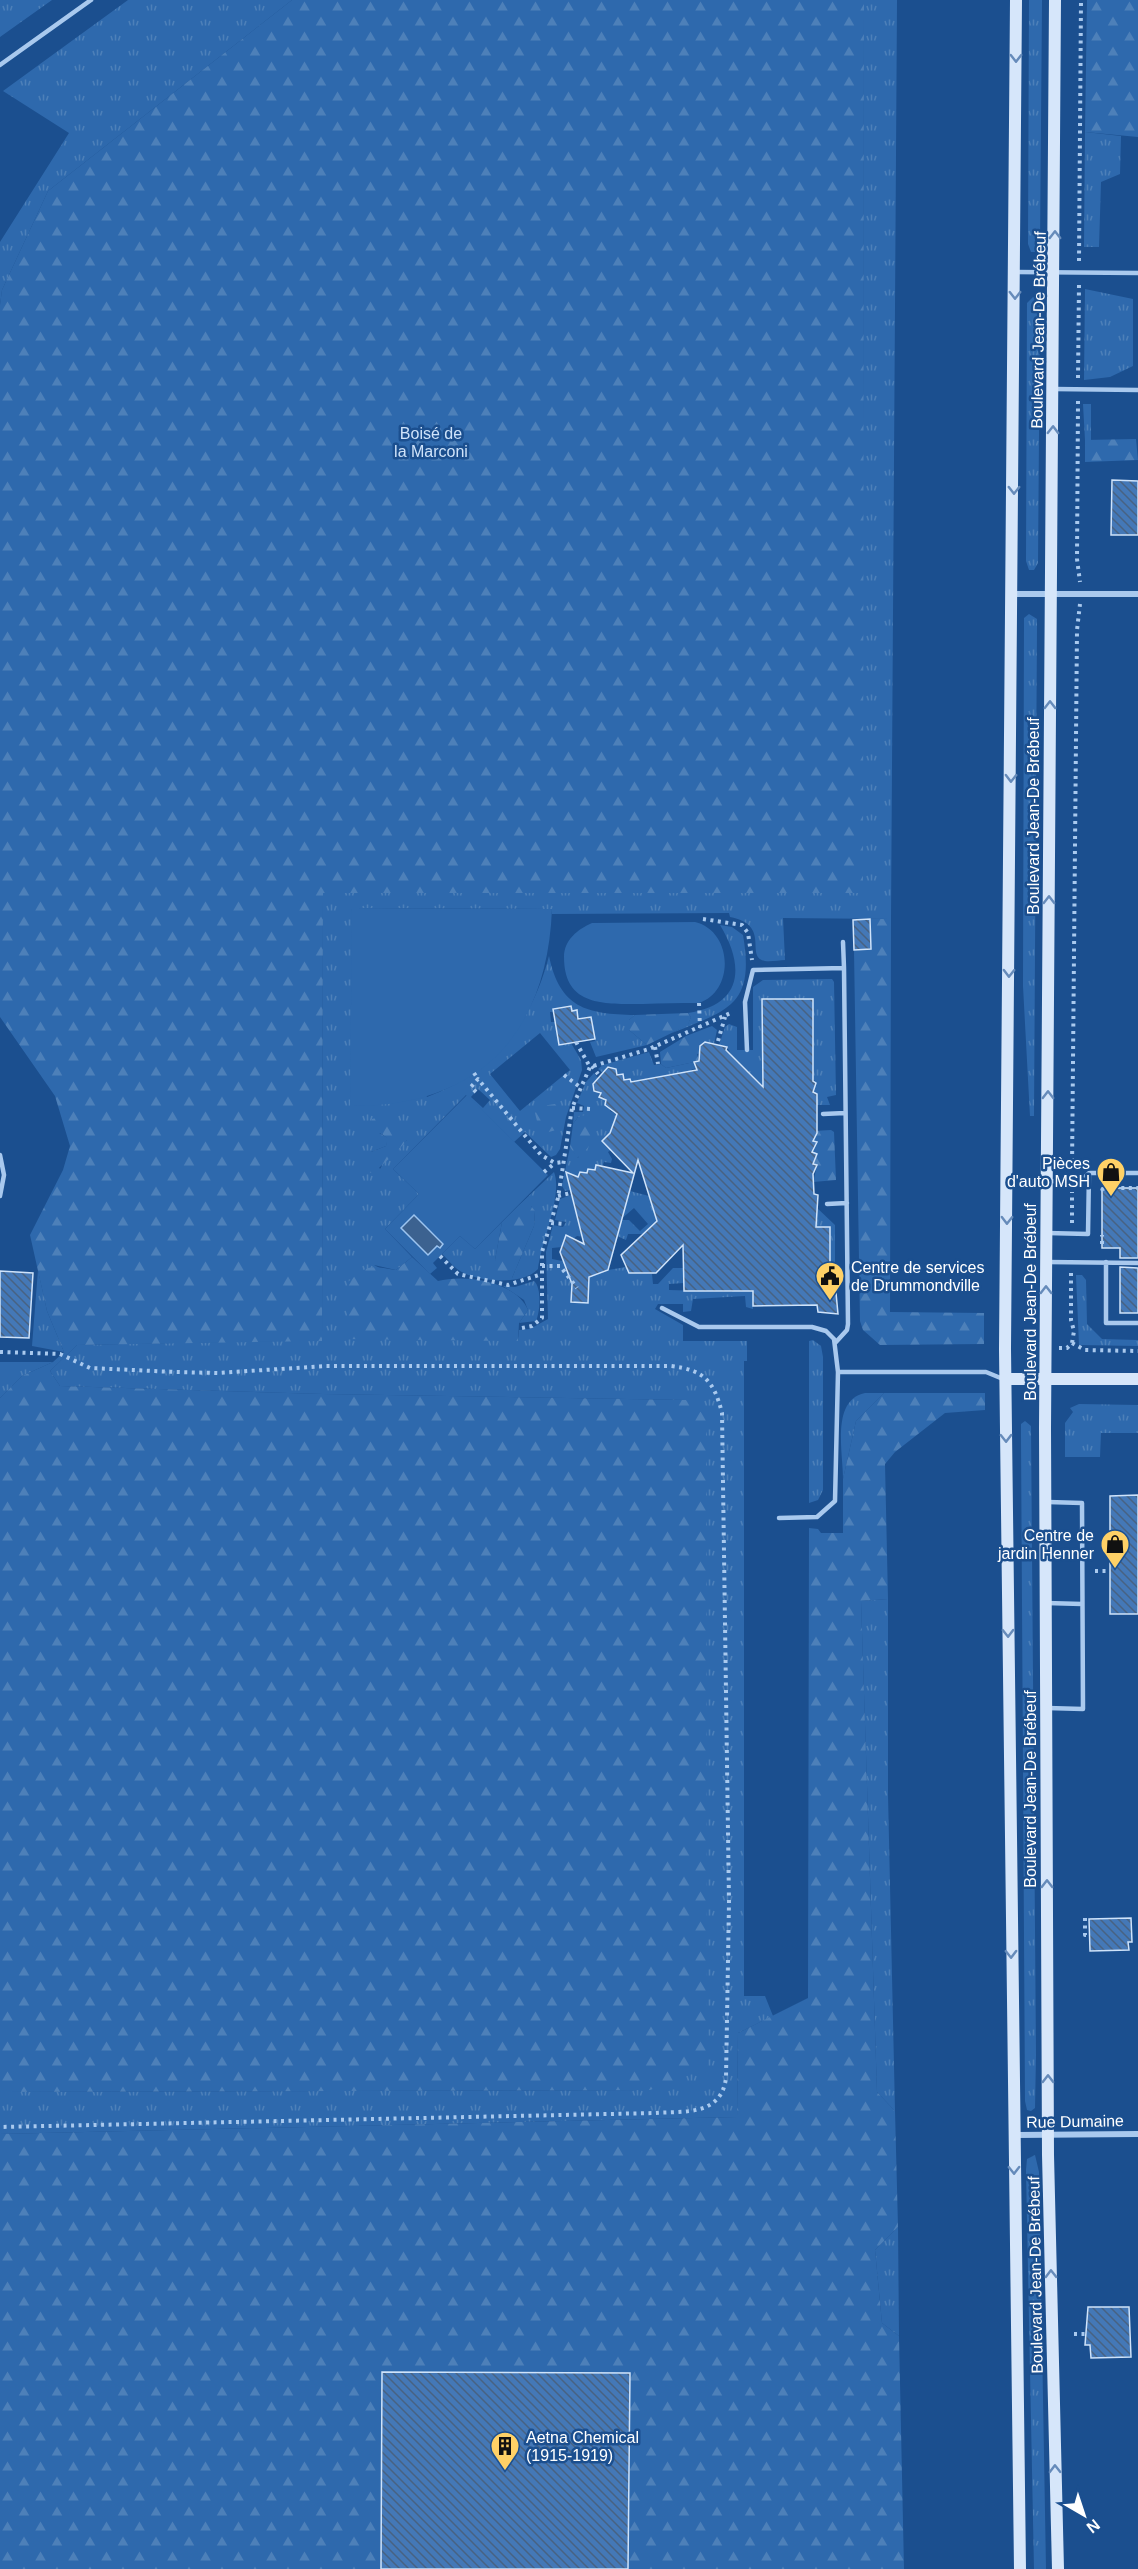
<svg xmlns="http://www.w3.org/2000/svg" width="1138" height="2569" viewBox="0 0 1138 2569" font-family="Arial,sans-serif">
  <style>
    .grass { fill: url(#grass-tufts); fill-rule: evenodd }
    .forest { fill: url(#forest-firs) }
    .pitch { fill: #2e69ad }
    .water { fill: #3c6290; stroke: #9cc4f0; stroke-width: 1.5 }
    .building { fill: url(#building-back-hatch); stroke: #cfe3fa; stroke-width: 1.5 }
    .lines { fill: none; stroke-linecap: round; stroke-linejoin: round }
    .path { stroke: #a9c9ee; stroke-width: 4; stroke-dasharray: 3 4.5; stroke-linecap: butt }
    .lane { stroke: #a9c9ee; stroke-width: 4.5 }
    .street { stroke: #a9c9ee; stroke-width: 6 }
    .secondary { stroke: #d6e6fa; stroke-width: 12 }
    .oneway { stroke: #668bba }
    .labels { text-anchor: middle; stroke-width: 5; stroke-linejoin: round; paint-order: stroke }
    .street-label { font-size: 16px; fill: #fff; stroke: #1b4f8f }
    .park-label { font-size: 16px; fill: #cfe3fa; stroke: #1b4f8f }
    .poi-label { font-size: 16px; fill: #fff; stroke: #1b4f8f; text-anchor: end }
  </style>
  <defs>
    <pattern id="grass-tufts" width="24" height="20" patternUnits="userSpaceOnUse" patternTransform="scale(1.5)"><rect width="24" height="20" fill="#2e69ad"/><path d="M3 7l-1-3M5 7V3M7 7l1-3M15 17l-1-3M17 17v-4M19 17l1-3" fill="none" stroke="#4d80b9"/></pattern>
    <pattern id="forest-firs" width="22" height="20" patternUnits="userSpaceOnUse" patternTransform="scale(1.5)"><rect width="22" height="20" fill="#2e69ad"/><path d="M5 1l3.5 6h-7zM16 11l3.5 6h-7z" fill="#4d80b9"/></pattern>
    <pattern id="building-back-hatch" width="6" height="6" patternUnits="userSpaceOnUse" patternTransform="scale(1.5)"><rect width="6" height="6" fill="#4478b7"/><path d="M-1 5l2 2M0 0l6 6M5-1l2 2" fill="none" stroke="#486282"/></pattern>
  </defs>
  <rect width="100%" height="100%" fill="#1b4f8f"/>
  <path class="grass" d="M0,0H52L0,37Z
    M128,0H292L48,191L2,290L0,305V242L69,133L3,91Z
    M864,0H897L891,919L783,918L785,960C779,960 771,962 765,961C744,957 772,925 730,917L729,913L552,914V909L352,908L427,1097C493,1073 532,1022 549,956C560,1008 586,1014 635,1015L629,1020V1030L647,1045L596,1057L590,1042L595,1041L591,1017L578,1019L577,1011L550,1012L551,1022H555L559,1045L571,1043L581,1060L582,1070L566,1117L560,1149L556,1155L551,1157L525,1132L514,1142L466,1095L393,1169L419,1194L385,1229L412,1257L396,1270L374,1265L518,1341L519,1330L530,1329L548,1319L546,1252L553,1225L563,1227L566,1222L555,1220L560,1199L571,1195L573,1202L623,1198L630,1191L649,1196L657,1221L644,1234H628L626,1240L617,1236L616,1240L577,1236L562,1247L552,1248V1259L608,1270L626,1267L629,1273L652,1274L653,1284H658L673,1268H683L684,1283L669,1284V1290L732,1292L734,1287H753V1309L746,1307L745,1296L693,1299L691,1311L683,1312V1304H658L655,1309L683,1325V1341H747V1361H744V1996H765L773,2016L738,2033L737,2117L0,2134V2092L650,2090L686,1400L323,1394L60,1386L50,1371L77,1345L322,1340L323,893H862ZM540,1033L570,1070L520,1111L490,1074ZM478,1089L490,1100L483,1108L471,1097ZM379,1133L407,1140L385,1160L380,1169L371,1152L386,1146L388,1138ZM634,1208L648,1224L640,1231L629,1220H620Z
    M1029,0H1042L1040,245L1036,252H1031L1028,244Z
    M1085,132L1121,136L1120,174L1101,182L1099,247H1084Z
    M1085,289L1133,299V366L1110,377L1084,380Z
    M1033,297L1038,298L1040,303L1038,563L1034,570H1029L1026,561L1027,303Z
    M1083,404H1091V440H1085Z
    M1029,614L1037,619V625L1034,1116H1030L1023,986L1024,625V618Z
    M720,925L732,927L743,935C755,1005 729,1010 672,1033L688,1024L691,1017L688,1013C743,1005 745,966 720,925Z
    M832,979L834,982L836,1095L827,1097L830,1105H817L813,1092L816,1083L762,999L763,1111L727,1047L719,1045L725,1027L729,1024L737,1027V1050H753V987L763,980Z
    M712,1026L717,1030L714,1044L705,1042L704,1045L686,1036Z
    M649,1052L654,1065L661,1064L666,1068L694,1062L696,1068L691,1070L692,1077L632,1086L629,1079L624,1080L623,1074L618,1075L616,1069L603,1073L598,1069L603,1065Z
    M594,1073L598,1078L599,1097L606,1100L605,1105L611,1107L610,1111L617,1114L616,1118L622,1120L602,1141L611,1150L608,1152L612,1159L611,1163L604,1162L602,1167L596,1166L595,1170L588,1169L587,1173L580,1172L578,1177L568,1181L570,1190L565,1191L562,1186L570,1147L578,1158L591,1116L578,1117L573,1124L574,1112H583L584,1106L577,1103L586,1082Z
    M554,1172C563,1195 541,1243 538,1269C522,1286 478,1282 460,1271C453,1267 448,1259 442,1254L460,1236L475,1249L502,1222L495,1260L512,1278L534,1226L535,1212L531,1206H518Z
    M816,1207L835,1225V1262L830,1261L812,1227Z
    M38,1270L47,1311L64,1352L32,1346Z
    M1076,1275H1082L1086,1280L1087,1324L1102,1339L1138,1340V1346L1079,1345Z
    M534,1281C542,1288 540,1312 536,1321L519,1323L528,1310L524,1300L503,1286L515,1287Z
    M813,1340L821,1346L823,1357V1490L818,1500L809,1503V1341Z
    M0,1362H53L22,1376L0,1398Z
    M865,1393H884L856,1421L843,1479C843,1452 831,1400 865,1393Z
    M1079,1404L1138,1405V1433H1101L1100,1457H1065V1423L1073,1412L1070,1408Z
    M1025,1421L1031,1426L1036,2055L1035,2108L1031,2111L1027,2110L1025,2101L1021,1435V1424Z
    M888,1599V1795L895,2111L877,2092L861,1601Z
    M1035,2155L1039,2172L1046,2569H1034L1026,2170L1027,2159Z
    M898,2227L899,2336L882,2323L875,2250Z"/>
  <path class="forest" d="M292,0H864L863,893H323L322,1341L77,1345L50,1371L60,1386L323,1394L686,1400L706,1416L707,2068L650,2090L0,2092V1398L22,1376L53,1362L64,1352L47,1311L30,1235L63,1170L70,1146L55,1096L0,1017V305L2,290L48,191Z
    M1087,0H1138V137L1085,132Z
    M1136,439L1138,460L1085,462V440Z
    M870,919H891L890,1312L984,1313V1344L880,1345L863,1330L860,1321L854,950L871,949Z
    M688,1013L691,1017L688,1025L647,1045L629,1030V1020L635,1015Z
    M686,1036H695L704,1045L700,1046L701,1053L697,1054L699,1061L666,1068L661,1064L660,1052Z
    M555,1104L560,1111L556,1130L545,1133L538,1125L535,1113L542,1106Z
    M387,1115L395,1127L405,1125L409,1130C408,1134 408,1137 407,1140C403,1146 378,1170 372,1173L365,1171L363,1162L371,1152L386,1146L387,1138L370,1125L372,1119Z
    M585,1115L591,1116C599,1133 592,1147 577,1158L570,1147L573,1124L578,1117Z
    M831,1130L834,1132L836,1180L813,1182L817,1166L813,1164L817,1154L812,1152L817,1143L813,1141L814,1131Z
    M524,1205L531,1206L535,1211L534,1226L512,1278L503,1279L498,1273L495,1260L502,1222L518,1206Z
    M412,1257L438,1281C465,1274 516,1281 528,1310L519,1323L518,1341L347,1339L348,1282C368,1264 370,1266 396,1270Z
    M884,1393H985V1410L945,1413L895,1452L885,1464L888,1599L861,1601L877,2092L895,2111L898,2227L875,2250L882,2323L899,2336L904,2569H0V2134L737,2117L738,2033L808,1998L809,1528L818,1529L821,1533H843V1479L856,1421Z"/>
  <path class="pitch" d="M352,908L552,909C547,1035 478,1107 350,1106Z
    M695,922C733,931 735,991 699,1003C680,1003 661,1003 643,1004C605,1004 564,1007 564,957C564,940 578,929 592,923Z
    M467,1095L548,1175L475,1249L460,1236L433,1263L437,1268L430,1274L385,1229L419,1194L393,1169Z"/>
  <path class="water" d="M414,1215L443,1244L440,1248L437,1246L428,1255L401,1228Z"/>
  <path class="building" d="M1112,480L1138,481V535H1111Z
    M870,919L871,949L854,950L853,920Z
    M762,999H813V1081L816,1083L813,1092L817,1094V1133L813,1141L817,1142L812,1152L817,1154L813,1164L817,1165L813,1174L814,1194L818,1195L816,1227H830V1292L836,1293L838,1314L818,1312L817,1305L753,1306V1291H684L683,1245L656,1273H629L621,1255L657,1221L638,1160L608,1270L589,1277L588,1303L571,1302L572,1284L560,1252L566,1235L584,1244L566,1172L578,1177L580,1172L587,1173L588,1169L595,1170L596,1165L633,1173L602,1141L610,1133L617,1114L605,1105L606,1100L599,1097L601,1093L594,1091L593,1084L608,1067L616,1069L617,1075L623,1074L624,1080L630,1079L631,1082L697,1070L694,1062L699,1061L700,1046L705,1042L727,1047L726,1050L763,1087Z
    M571,1006L572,1011L577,1010L578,1019L591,1017L595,1039L559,1045L553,1009Z
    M1102,1188H1138V1258H1120V1248H1102Z
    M1120,1267L1138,1268V1313H1120Z
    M0,1271L33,1273L29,1338L0,1337Z
    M1138,1495V1614H1110V1496Z
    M1131,1918L1132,1942H1128L1129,1950L1090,1951L1089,1919Z
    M1088,2307H1129L1131,2357L1091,2358L1090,2345H1085Z
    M382,2372L630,2373L628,2569H381Z"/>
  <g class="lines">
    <path class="path" d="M1079,261L1081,0
      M1078,378L1079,284
      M1078,401L1077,559L1080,582
      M703,919L742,925L748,933L752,960
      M699,1003L700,1028
      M718,1041L725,1017
      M576,1042L590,1067
      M655,1047L658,1064
      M592,1066L598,1074
      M474,1073L478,1079
      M564,1075L580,1087
      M476,1092L471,1087L478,1079L541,1155L555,1163L563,1162
      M572,1108L590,1109
      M1072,1169L1077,630L1080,604
      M544,1172L555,1163
      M1103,1191L1102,1188H1138
      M558,1196L571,1193
      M551,1223L564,1224
      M1072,1223V1192
      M1102,1244V1235
      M440,1256L458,1274L508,1285L542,1274
      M542,1266H560L577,1288
      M1071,1273V1320L1074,1331L1072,1343
      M522,1328L532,1326L542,1318V1252L558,1198L572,1108L590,1067L649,1049L733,1012
      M1072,1343L1085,1350L1138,1351
      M1059,1348H1067L1072,1343
      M0,1352L60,1354L90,1368L175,1372L218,1373L326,1366H671C704,1370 714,1381 722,1413L729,1902L726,2078C721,2116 685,2111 655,2113L0,2127
      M1095,1571H1110
      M1085,1918V1935H1089
      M1074,2334H1085"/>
    <path class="lane" d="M0,65L91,0
      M1015,272L1138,273
      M1054,389L1138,390
      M843,942L844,968
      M747,1050L745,1002L753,970L844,968L848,1324L847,1330L836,1342
      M823,1114L845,1113
      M0,1155L4,1175L0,1196
      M1089,1173H1138
      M827,1204L847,1203
      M1047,1233L1088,1234L1089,1173L1080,1182L1048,1181
      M1047,1262L1138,1263
      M1106,1262V1323H1138
      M662,1308L699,1327H812L826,1331L834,1339L838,1372L835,1501L817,1517L779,1518
      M838,1372H986L1003,1379
      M1046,1603L1082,1604
      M1047,1708L1083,1709L1082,1503L1048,1502"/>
    <path class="street" d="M1013,594H1138
      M1014,2135L1138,2134"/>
    <path class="secondary" d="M1016,0L1005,1349L1020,2569
      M1055,0L1045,1428L1048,2155L1058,2569
      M1006,1379H1138"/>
  </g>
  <defs><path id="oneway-chevron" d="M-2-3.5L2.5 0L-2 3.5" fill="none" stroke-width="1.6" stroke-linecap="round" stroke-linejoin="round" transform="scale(1.5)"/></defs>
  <g class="oneway">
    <use href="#oneway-chevron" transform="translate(1016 58) rotate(90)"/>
    <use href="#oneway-chevron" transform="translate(1055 235) rotate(-90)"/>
    <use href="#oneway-chevron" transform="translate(1015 295) rotate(90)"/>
    <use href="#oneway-chevron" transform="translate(1053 430) rotate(-89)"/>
    <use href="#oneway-chevron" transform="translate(1014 490) rotate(90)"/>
    <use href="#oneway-chevron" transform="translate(1050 705) rotate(-90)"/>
    <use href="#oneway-chevron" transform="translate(1011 778) rotate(91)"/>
    <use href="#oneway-chevron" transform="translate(1049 900) rotate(-90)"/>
    <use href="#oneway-chevron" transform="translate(1009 973) rotate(91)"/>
    <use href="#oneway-chevron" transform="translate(1048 1095) rotate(-90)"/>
    <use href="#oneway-chevron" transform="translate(1007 1220) rotate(91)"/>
    <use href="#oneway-chevron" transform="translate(1046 1290) rotate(-90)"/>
    <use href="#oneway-chevron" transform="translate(1006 1438) rotate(89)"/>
    <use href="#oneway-chevron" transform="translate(1008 1633) rotate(89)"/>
    <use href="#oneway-chevron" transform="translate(1047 1884) rotate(-90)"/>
    <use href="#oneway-chevron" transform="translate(1011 1954) rotate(89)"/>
    <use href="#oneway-chevron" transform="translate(1048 2079) rotate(-90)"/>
    <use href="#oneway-chevron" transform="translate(1014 2170) rotate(89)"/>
    <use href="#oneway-chevron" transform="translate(1051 2274) rotate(-91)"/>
    <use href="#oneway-chevron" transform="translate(1055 2469) rotate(-91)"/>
  </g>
  <defs>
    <g id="shop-pin" transform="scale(1.5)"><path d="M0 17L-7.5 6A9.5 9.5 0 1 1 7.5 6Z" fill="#ffd166" stroke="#1b4f8f"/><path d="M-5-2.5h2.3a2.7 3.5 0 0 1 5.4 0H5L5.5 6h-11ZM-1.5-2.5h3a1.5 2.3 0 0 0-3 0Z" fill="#111"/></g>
    <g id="civic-pin" transform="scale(1.5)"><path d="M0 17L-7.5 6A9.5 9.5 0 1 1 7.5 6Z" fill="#ffd166" stroke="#1b4f8f"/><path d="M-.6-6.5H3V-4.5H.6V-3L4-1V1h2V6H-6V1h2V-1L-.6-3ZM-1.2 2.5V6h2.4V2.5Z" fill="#111"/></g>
    <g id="building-pin" transform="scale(1.5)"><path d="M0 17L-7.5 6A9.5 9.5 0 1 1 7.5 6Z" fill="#ffd166" stroke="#1b4f8f"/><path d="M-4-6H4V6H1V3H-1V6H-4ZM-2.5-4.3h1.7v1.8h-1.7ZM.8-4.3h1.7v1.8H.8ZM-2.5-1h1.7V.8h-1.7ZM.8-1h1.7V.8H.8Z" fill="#111"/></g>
  </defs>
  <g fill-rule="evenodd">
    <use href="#shop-pin" x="1111" y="1172"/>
    <use href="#civic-pin" x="830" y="1276"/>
    <use href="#shop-pin" x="1115" y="1544"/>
    <use href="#building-pin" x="505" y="2446"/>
  </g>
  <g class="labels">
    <g class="street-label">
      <text transform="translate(1038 330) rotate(-89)" y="6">Boulevard Jean-De Brébeuf</text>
      <text transform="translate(1033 816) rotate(-90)" y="6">Boulevard Jean-De Brébeuf</text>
      <text transform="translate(1030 1302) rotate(-90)" y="6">Boulevard Jean-De Brébeuf</text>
      <text transform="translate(1030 1789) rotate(-90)" y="6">Boulevard Jean-De Brébeuf</text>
      <text transform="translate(1075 2121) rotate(-1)" y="6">Rue Dumaine</text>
      <text transform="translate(1035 2275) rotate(-91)" y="6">Boulevard Jean-De Brébeuf</text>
    </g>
    <g class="park-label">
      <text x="431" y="439">Boisé de<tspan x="431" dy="18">la Marconi</tspan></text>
    </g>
    <g class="poi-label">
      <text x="1090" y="1169">Pièces<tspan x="1090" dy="18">d'auto MSH</tspan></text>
      <text x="851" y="1273" text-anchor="start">Centre de services<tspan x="851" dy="18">de Drummondville</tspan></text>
      <text x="1094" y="1541">Centre de<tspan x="1094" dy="18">jardin Henner</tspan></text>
      <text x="526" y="2443" text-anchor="start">Aetna Chemical<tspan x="526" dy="18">(1915-1919)</tspan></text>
    </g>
  </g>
  <g transform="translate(1084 2515) rotate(141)" stroke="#1b4f8f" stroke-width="4.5" paint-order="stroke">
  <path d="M0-4.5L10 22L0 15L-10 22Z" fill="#ffffff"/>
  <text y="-9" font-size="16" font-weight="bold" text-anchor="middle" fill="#ffffff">N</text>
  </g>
</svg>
